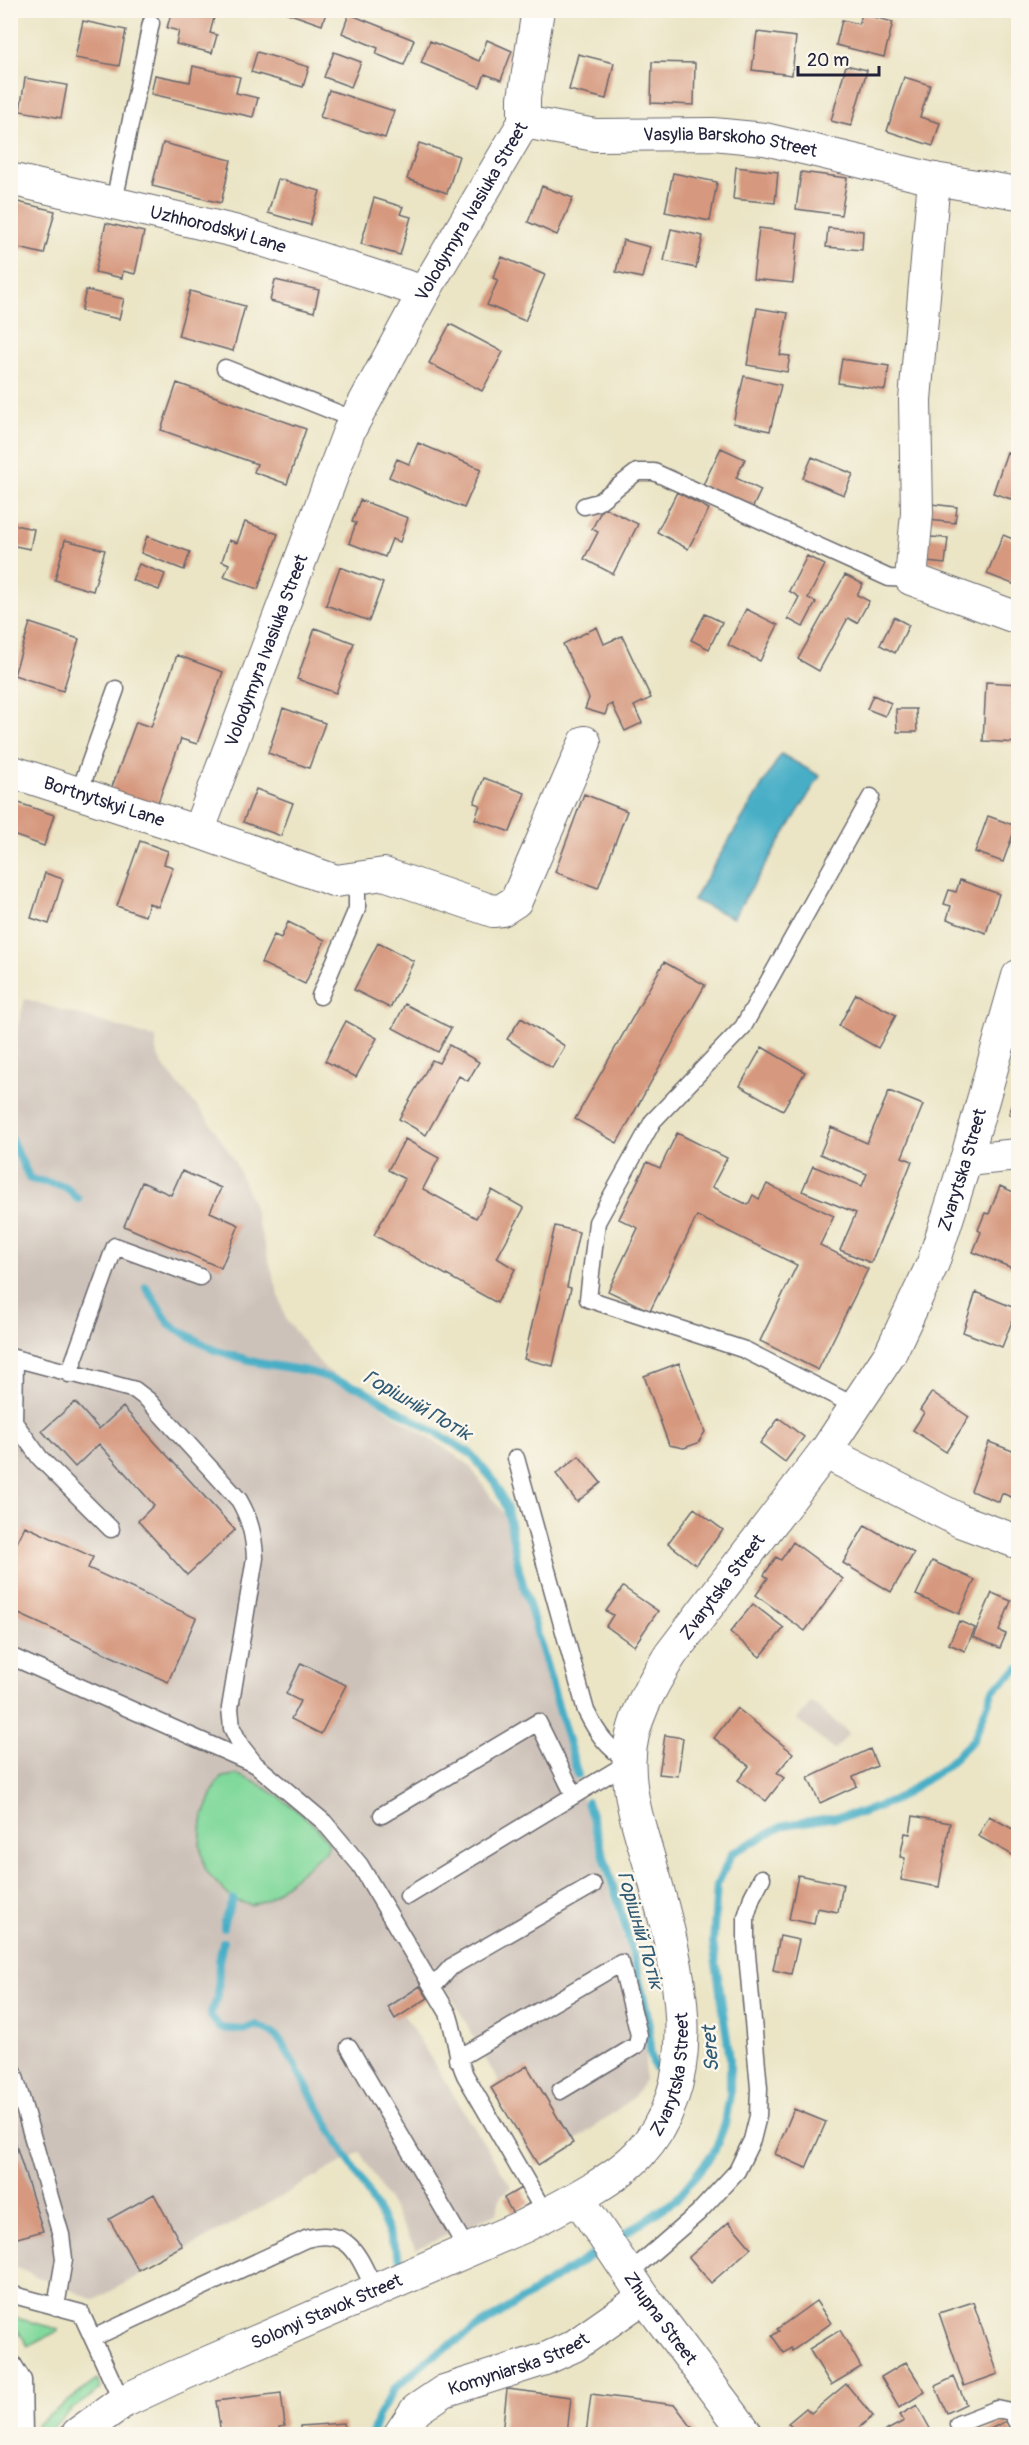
<svg xmlns="http://www.w3.org/2000/svg" width="1029" height="2445" viewBox="0 0 1029 2445" font-family="Pangolin,sans-serif">
  <style>
    .industrial { fill: #cdc2b9 }
    .green { fill: #82d99c; stroke: #527e6c; stroke-width: 1.5 }
    .water { fill: #46aec6; stroke: #346880; stroke-width: 1.5 }
    .lines { fill: none; stroke-linecap: round; stroke-linejoin: round }
    .stream { stroke: #46aec6; stroke-width: 8 }
    .building { fill: #d6987e }
    .lane-casing { stroke: #68666c; stroke-width: 19 }
    .street-casing { stroke: #68666c; stroke-width: 34 }
    .secondary-casing { stroke: #68666c; stroke-width: 35 }
    .lane { stroke: #fff; stroke-width: 16 }
    .street { stroke: #fff; stroke-width: 32 }
    .secondary { stroke: #fff; stroke-width: 33 }
    .labels { text-anchor: middle; stroke-width: 5; stroke-linejoin: round; paint-order: stroke }
    .street-label { font-size: 18px; fill: #22223b; stroke: #fbf7ec }
    .water-label { font-size: 20px; font-style: italic; fill: #305a73; stroke: #fbf7ec }
  </style>
  <rect width="100%" height="100%" fill="#fbf7ec"/>
  <filter id="ink" filterUnits="userSpaceOnUse"><feTurbulence type="fractalNoise" baseFrequency=".0167" numOctaves="2"/><feDisplacementMap in="SourceGraphic" scale="12" xChannelSelector="R" yChannelSelector="G"/><feConvolveMatrix kernelMatrix="1 2 1 2 8 2 1 2 1" color-interpolation-filters="sRGB"/></filter>
  <filter id="wash" filterUnits="userSpaceOnUse"><feTurbulence type="fractalNoise" baseFrequency=".008" numOctaves="4" result="noise"/><feDisplacementMap in="SourceGraphic" scale="24" xChannelSelector="R" yChannelSelector="G"/><feGaussianBlur stdDeviation="1.35" result="paint"/><feColorMatrix in="noise" values="0 0 0 0 0 0 0 0 0 0 0 0 0 0 0 0 0 1.4 0 .05"/><feComposite in="paint" operator="in"/></filter>
  <g filter="url(#wash)">
    <rect width="100%" height="100%" fill="#ebe5c6"/>
    <path class="industrial" d="M25,999L156,1038V1051L163,1066L210,1122L234,1160L251,1199L286,1320L324,1368L468,1464L504,1514L540,1657L627,1951L646,2033L645,2080L634,2097L573,2143L527,2066L499,2083L434,1965L415,1977L428,1998L403,2014L512,2188L500,2196L497,2213L416,2249L360,2152L95,2300L11,2266L10,1054Z
      M811,1702L849,1733L835,1750L797,1720Z"/>
    <path class="green" d="M237,1775C265,1783 314,1820 329,1843L326,1851L266,1900L251,1905L233,1900L206,1872L200,1845L202,1821L216,1784L223,1777Z
      M12,2317L58,2329V2331L28,2346L11,2320Z
      M97,2380L101,2389L71,2410L45,2434H40L36,2425Z"/>
    <path class="water" d="M781,754L820,776L733,918L693,900Z"/>
    <g class="lines">
      <path class="stream" d="M10,1137L30,1179L64,1186L78,1199
        M146,1287L170,1325L214,1350L259,1363L308,1371L362,1389L470,1453L494,1481L507,1508L519,1570L578,1775
        M587,1802C609,1874 633,1945 648,2019C651,2034 647,2056 656,2068
        M224,1928V1921L233,1900
        M223,1942L219,1961L218,1997L210,2015L220,2028L244,2030L256,2025L273,2033L281,2042L382,2218L401,2261
        M614,2241L676,2200L714,2152L725,2124L730,2094V2059L713,1943L717,1885L732,1853L785,1825L861,1813L895,1800L945,1767L974,1739L993,1690L1018,1669
        M372,2434L378,2416L395,2388L430,2358L603,2248"/>
    </g>
    <g id="blocks">
      <path class="building" d="M172,10H216L210,33L217,35L212,53L176,44L179,31L167,28Z
        M279,10H327L322,25Z
        M349,14L414,40L404,65L376,54L378,48L342,33Z
        M862,14L893,22L884,57L836,45L842,20L859,24Z
        M83,21L126,30L119,66L75,58Z
        M757,32L796,37L792,75L752,70Z
        M487,40L512,51L501,80L485,74L480,87L421,63L430,41L479,61Z
        M257,52L309,67L303,87L251,72Z
        M334,52L361,62L351,87L324,77Z
        M578,54L614,63L606,99L569,90Z
        M652,62L695,63L694,105L651,103Z
        M846,65L867,70L851,126L831,121Z
        M193,66L240,77L236,93L258,98L253,117L151,94L155,75L190,82Z
        M904,77L930,85L920,117L940,123L933,146L887,131Z
        M25,78L67,85L61,118L20,111Z
        M329,90L394,111L385,138L320,117Z
        M163,143L231,160L221,203L152,186Z
        M419,143L459,156L447,193L407,179Z
        M736,167L778,172L775,203L733,199Z
        M801,172L847,178L841,215L796,209Z
        M673,173L717,182L710,221L665,212Z
        M278,179L320,191L310,225L268,213Z
        M542,186L573,198L557,235L528,222Z
        M374,198L403,207L400,214L411,217L400,255L361,244Z
        M18,202L55,211L44,254L10,246V231Z
        M106,223L144,232L135,274L123,271L122,278L95,272Z
        M759,228L798,233L793,283L753,279Z
        M828,228L863,231L862,250L826,247Z
        M671,229L703,236L696,268L664,261Z
        M623,240L650,247L642,278L616,272Z
        M502,257L545,275L525,321L487,305L498,280L493,278Z
        M275,280L319,290L314,312L270,301Z
        M86,290L124,299L119,319L81,311Z
        M190,291L245,306L233,351L178,336Z
        M757,308L788,313L780,355L790,356L787,372L747,365Z
        M450,324L503,352L482,391L429,363Z
        M842,359L889,366L885,390L838,383Z
        M744,376L781,385L770,431L733,423Z
        M177,383L306,429L287,484L254,472L257,464L161,430Z
        M418,443L481,469L464,508L389,477L397,459L409,464Z
        M721,448L745,459L736,478L761,490L751,511L702,487Z
        M1007,452L1018,456V495L1013,493L1011,499L993,493Z
        M812,457L853,474L844,495L803,478Z
        M677,492L709,509L688,549L657,532Z
        M360,500L408,518L400,542L392,539L385,557L349,543L356,523L352,522Z
        M931,504L957,507L955,523L929,520Z
        M603,507L638,524L613,574L584,559L598,532L592,529Z
        M245,522L278,534L258,589L224,577L229,564L222,561L229,540L237,543Z
        M10,524L34,529L30,549L10,545Z
        M1003,535L1018,541V586L987,574Z
        M147,536L190,552L184,570L141,553Z
        M930,537L948,538L945,564L927,562Z
        M65,540L105,550L93,591L55,580Z
        M807,556L825,565L808,598L816,602L803,627L788,619L799,597L789,591Z
        M139,564L165,574L159,590L132,580Z
        M340,567L383,583L369,621L326,605Z
        M845,575L863,584L857,595L869,601L857,623L848,618L819,671L798,659Z
        M746,609L778,625L760,661L728,645Z
        M705,614L722,622L709,649L691,640Z
        M894,617L909,625L895,653L880,645Z
        M30,623L79,639L63,691L14,675Z
        M597,627L604,644L622,636L651,698L634,706L642,723L625,731L612,704L608,706L605,715L585,709L589,698L563,644Z
        M315,628L354,643L336,693L297,679Z
        M177,655L223,672L197,744L181,739L156,808L110,792L136,722L151,727Z
        M986,682L1018,684V743L983,741Z
        M873,695L891,703L885,716L867,709Z
        M283,708L325,723L309,768L268,753Z
        M896,709H916L917,732H897Z
        M484,778L525,793L510,832L475,819L480,805L474,803Z
        M256,789L293,803L281,836L243,822Z
        M584,794L627,811L598,888L555,872Z
        M10,800L54,815L44,846L10,834Z
        M988,816L1016,826L1003,862L975,852Z
        M140,841L168,851L164,864L173,867L158,907L149,903L145,916L117,906Z
        M45,873L63,879L49,924L31,918Z
        M960,880L999,894L986,933L947,919L951,906L944,904L949,890L956,892Z
        M288,922L325,940L305,984L261,963L274,935L281,938Z
        M378,943L414,961L390,1008L354,990Z
        M664,962L705,985L617,1143L575,1119Z
        M856,994L896,1015L878,1048L839,1026Z
        M405,1004L451,1028L438,1052L393,1028Z
        M521,1018L565,1046L552,1068L507,1039Z
        M346,1021L377,1038L356,1077L325,1061Z
        M449,1045L479,1062L468,1081L459,1076L426,1135L399,1119L432,1060L439,1063Z
        M762,1047L805,1072L783,1110L740,1086Z
        M1018,1087V1117L1009,1114Z
        M889,1091L923,1105L902,1157L912,1161L871,1263L840,1250L856,1213L802,1191L813,1166L862,1186L867,1174L820,1154L831,1127L867,1143Z
        M677,1133L727,1158L712,1187L748,1205L753,1195L759,1199L767,1184L834,1216L820,1245L868,1269L818,1370L760,1341L797,1265L697,1216L650,1311L608,1291L638,1228L619,1219L647,1162L660,1168Z
        M405,1139L439,1158L423,1189L476,1218L492,1190L524,1208L497,1258L515,1269L497,1303L374,1235L405,1179L388,1170Z
        M182,1171L221,1188L210,1212L239,1225L221,1268L124,1226L142,1182L171,1195Z
        M1000,1186L1018,1194V1252L1012,1268L973,1252L981,1232L978,1230L985,1213L989,1214Z
        M555,1226L579,1232L567,1287L571,1288L553,1366L524,1359Z
        M976,1292L1017,1309L1002,1347L963,1332Z
        M679,1363L705,1432L698,1443L684,1448L669,1445L644,1376Z
        M932,1392L969,1417L946,1452L913,1430L924,1413L920,1410Z
        M75,1402L99,1429L123,1407L235,1530L187,1575L138,1521L154,1505L99,1444L75,1467L42,1431Z
        M779,1418L804,1437L785,1462L760,1443Z
        M989,1442L1018,1453V1500L1002,1493L999,1502L971,1491Z
        M579,1456L601,1483L577,1502L556,1474Z
        M694,1508L723,1530L696,1565L668,1543Z
        M865,1525L914,1553L891,1592L843,1563Z
        M25,1526L93,1557L88,1568L196,1618L168,1682L10,1610V1557Z
        M793,1542L843,1579L805,1631L756,1595L768,1578L764,1575L776,1557L781,1560Z
        M932,1561L975,1580L959,1614L916,1595Z
        M623,1587L658,1611L634,1646L606,1626L613,1615L606,1611Z
        M992,1593L1011,1601L999,1631L1006,1634L1000,1648L973,1637Z
        M753,1604L784,1628L760,1657L730,1632Z
        M959,1621L975,1628L965,1651L949,1644Z
        M301,1663L346,1685L321,1734L291,1719L300,1701L286,1694Z
        M737,1708L793,1753L777,1773L784,1778L766,1801L738,1780L749,1766L714,1738Z
        M665,1735L683,1738L678,1776L659,1774Z
        M870,1749L877,1766L853,1777L857,1786L820,1803L808,1778Z
        M913,1816L950,1823L939,1887L901,1880L905,1858L900,1857L905,1833L910,1834Z
        M989,1816L1018,1832V1847L1014,1856L978,1836Z
        M798,1875L843,1884L838,1912L817,1908L814,1924L789,1919Z
        M780,1936L799,1940L791,1974L773,1970Z
        M420,1986L428,1998L395,2019L388,2007Z
        M527,2066L573,2143L538,2165L491,2088Z
        M794,2109L826,2122L806,2168L775,2154Z
        M10,2126L43,2231L10,2240Z
        M521,2188L530,2203L513,2214L504,2198Z
        M154,2194L182,2246L138,2270L109,2219Z
        M729,2222L751,2248L711,2283L689,2257Z
        M816,2301L831,2323L792,2351L791,2348L784,2353L772,2336L779,2331L777,2329Z
        M973,2302L998,2374L964,2386L939,2313Z
        M840,2330L861,2367L831,2385L809,2349Z
        M906,2362L925,2392L899,2408L881,2377Z
        M954,2377L966,2404L947,2413L935,2386Z
        M846,2384L873,2416L851,2434H785L793,2429L788,2423L806,2408L811,2413Z
        M507,2389L571,2397L567,2434H502Z
        M281,2393L285,2426L280,2427L281,2434H261L260,2431L221,2434L216,2401Z
        M591,2394L675,2405L697,2434H586Z
        M917,2405L933,2434H880L904,2421L900,2415Z
        M1006,2421L1014,2434H981Z
        M344,2423L345,2434H300V2426Z"/>
    </g>
  </g>
  <g filter="url(#ink)">
    <use href="#blocks" fill-opacity="0" stroke="#68666c" stroke-width="1.5"/>
    <g class="lines">
      <g class="lane-casing">
        <path id="lane" d="M114,202L151,23
          M225,368L355,420
          M584,506L598,502L637,472H654L889,578L911,579
          M79,793L116,689
          M320,996L357,909V877
          M10,1357L135,1390L148,1400L239,1500C250,1519 254,1536 255,1558L230,1708L232,1728L241,1746L255,1764L324,1822L360,1865L448,2013C456,2035 455,2053 465,2075L546,2215
          M15,1359L14,1422L40,1458L111,1529
          M69,1374L115,1246L200,1277
          M855,1406L745,1350L588,1299L597,1222L653,1121L743,1027L871,797
          M10,1656L254,1764
          M382,1815L538,1722L574,1795
          M408,1896L629,1762C607,1747 598,1735 586,1711L516,1458
          M433,1987L451,1967L593,1885
          M349,2047L468,2251
          M457,2059L621,1963L639,2035L637,2045L560,2091
          M11,2063L61,2235L64,2259L56,2307
          M628,2274L698,2213L737,2171L752,2140L758,2116L759,2088L746,1943V1917L752,1897L762,1878
          M10,2294L81,2313L122,2402
          M93,2338L306,2239C351,2226 359,2258 376,2292
          M10,2359L23,2380L24,2434
          M958,2424L997,2409L1011,2412L1018,2425"/>
      </g>
      <g class="street-casing">
        <g id="street">
          <path id="s1" d="M524,122L595,135L713,134L765,139L934,179L1018,193"/>
          <path id="s2" d="M10,179L234,231L424,292"/>
          <path d="M934,179L915,400L917,513L911,579L1018,618"/>
          <path id="s3" d="M10,771L198,832L336,881L384,874L493,911L502,910L516,901L585,742"/>
          <path id="s4" d="M198,832L349,431L424,292L524,122V98L538,10"/>
          <path d="M966,1160L1018,1155"/>
          <path id="s5" d="M825,1452L890,1354L933,1263L966,1160L1018,976"/>
          <path id="s6" d="M578,2198L644,2297L747,2434"/>
          <path id="s7" d="M400,2434L416,2410L444,2391L545,2359L574,2346L644,2297"/>
        </g>
      </g>
      <g class="secondary-casing">
        <g id="secondary">
          <path id="s8" d="M78,2434L122,2402L173,2378L524,2226C558,2208 613,2182 639,2154C709,2078 678,1965 654,1877C643,1839 629,1803 629,1763C629,1723 651,1686 671,1654L825,1452L961,1521L1018,1542"/>
        </g>
      </g>
      <use href="#lane" class="lane"/>
      <use href="#street" class="street"/>
      <use href="#secondary" class="secondary"/>
    </g>
  </g>
  <g class="labels">
    <g class="street-label">
      <text dy="6" stroke="none"><textPath href="#s1" startOffset="208">Vasylia Barskoho Street</textPath></text>
      <text dy="6" stroke="none"><textPath href="#s4" startOffset="680">Volodymyra Ivasiuka Street</textPath></text>
      <text dy="6" stroke="none"><textPath href="#s2" startOffset="214">Uzhhorodskyi Lane</textPath></text>
      <text dy="6" stroke="none"><textPath href="#s4" startOffset="194">Volodymyra Ivasiuka Street</textPath></text>
      <text dy="6" stroke="none"><textPath href="#s3" startOffset="99">Bortnytskyi Lane</textPath></text>
      <text dy="6" stroke="none"><textPath href="#s5" startOffset="316">Zvarytska Street</textPath></text>
      <text dy="6" stroke="none"><textPath href="#s8" startOffset="1240">Zvarytska Street</textPath></text>
      <text dy="6" stroke="none"><textPath href="#s8" startOffset="718">Zvarytska Street</textPath></text>
      <text dy="6" stroke="none"><textPath href="#s8" startOffset="278">Solonyi Stavok Street</textPath></text>
      <text dy="6" stroke="none"><textPath href="#s6" startOffset="146">Zhupna Street</textPath></text>
      <text dy="6" stroke="none"><textPath href="#s7" startOffset="142">Komyniarska Street</textPath></text>
    </g>
    <g class="water-label">
      <text transform="translate(418 1405) rotate(30)" y="7">Горішній Потік</text>
      <text transform="translate(641 1930) rotate(74)" y="7">Горішній Потік</text>
      <text transform="translate(710 2049) rotate(-94)" y="7">Seret</text>
    </g>
  </g>
  <rect width="1029" height="2445" fill="none" stroke="#fbf7ec" stroke-width="36"/>
  <path d="M798 66v9h81v-9" fill="none" stroke="#22223b" stroke-width="3"/>
  <text x="807" y="66" font-size="18" fill="#22223b" stroke="#fbf7ec" stroke-width="4.5" paint-order="stroke">20 m</text>
</svg>
